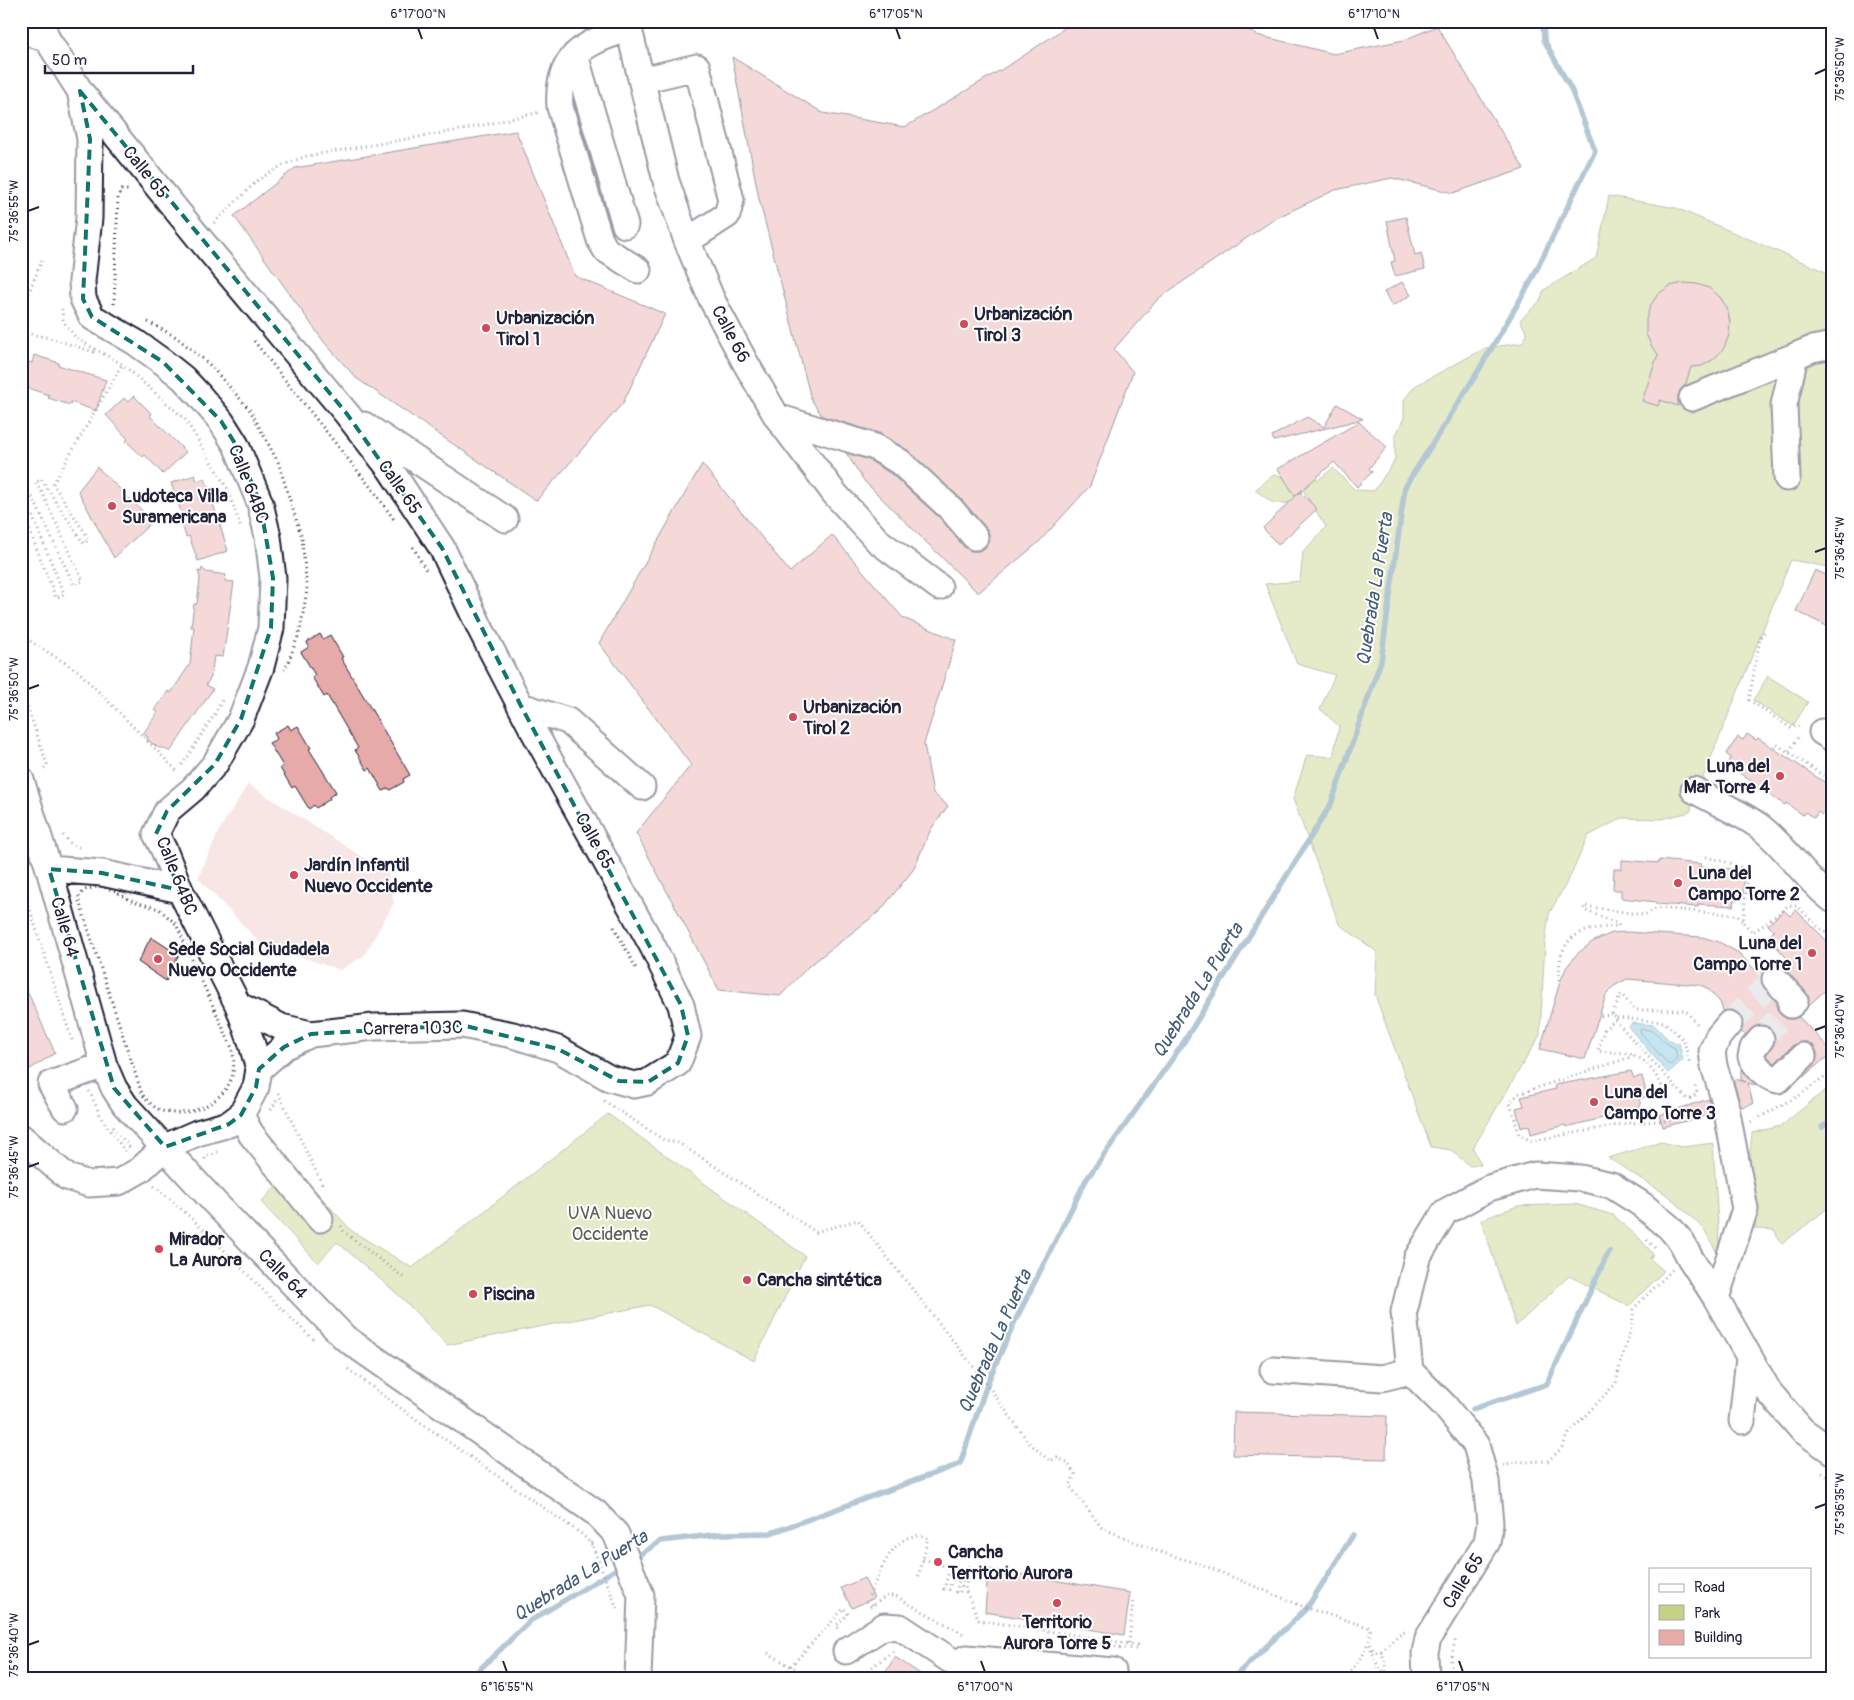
<svg xmlns="http://www.w3.org/2000/svg" width="1854" height="1700" viewBox="0 0 1854 1700" font-family="Pangolin,sans-serif">
  <style>
    .built { fill: #f8e6e5 }
    .green { fill: #c6d185; stroke: #747a60 }
    .water { fill: #80c5e1; stroke: #5a849f }
    .lines { fill: none; stroke-linecap: round; stroke-linejoin: round }
    .shore { stroke: #48637d; stroke-width: 1 }
    .stream { stroke: #5a849f; stroke-width: 5.5 }
    .building { fill: #e6aba9; stroke: #22223b }
    .minor-tunnel { stroke: #d3d3d8; stroke-width: 25; stroke-dasharray: 25 12; stroke-linecap: butt }
    .minor-casing { stroke: #22223b; stroke-width: 29 }
    .path { stroke: #22223b; stroke-width: 3; stroke-dasharray: 1 4; stroke-linecap: butt }
    .minor { stroke: #fff; stroke-width: 25 }
    .marked { fill: none; stroke: #0f766e; stroke-width: 4; stroke-dasharray: 10 6; stroke-linejoin: round }
    .ticks { fill: none; stroke: #22223b; stroke-width: 2 }
    .poi-dot { fill: #d1495b; stroke: #fff; stroke-width: 2 }
    .labels { text-anchor: middle; stroke-width: 4; stroke-linejoin: round; paint-order: stroke }
    .street-label { font-size: 18px; fill: #22223b; stroke: #fff }
    .poi-label { font-size: 18px; font-weight: bold; fill: #22223b; stroke: #fff; text-anchor: start }
    .park-label { font-size: 18px; fill: #5b5f55; stroke: #fff }
    .water-label { font-size: 19px; font-style: italic; fill: #435b75; stroke: #fff }
    .neatline { fill: none; stroke: #22223b; stroke-width: 2 }
    .ticks-label { font-size: 12px; text-anchor: middle; fill: #22223b }
  </style>
  <rect width="100%" height="100%" fill="#fff"/>
  <filter id="ink" filterUnits="userSpaceOnUse"><feTurbulence type="fractalNoise" baseFrequency=".02" numOctaves="2"/><feDisplacementMap in="SourceGraphic" scale="10" xChannelSelector="R" yChannelSelector="G"/><feConvolveMatrix kernelMatrix="1 2 1 2 8 2 1 2 1" color-interpolation-filters="sRGB"/></filter>
  <g filter="url(#ink)">
    <path class="built" d="M248,784L388,873L394,903L364,956L340,970L260,943L198,878L220,829Z"/>
    <path class="green" d="M1609,196L1676,208L1833,275V568L1791,560L1704,775L1690,812L1662,819L1622,818L1588,836L1572,873L1549,914L1545,943L1540,1035L1473,1148L1481,1165L1470,1166L1451,1150L1431,1147L1375,995L1377,952L1339,924L1293,799L1307,755L1333,757L1339,726L1320,709L1335,675L1297,664L1265,584L1300,581L1303,552L1326,527L1303,490L1293,503H1273L1255,490L1275,474L1295,482L1307,471L1318,480L1333,468L1355,490L1374,491L1395,460V436L1404,418V400L1415,386L1485,348L1522,343L1527,334L1520,320L1540,301L1544,290L1596,258Z
      M1768,676L1808,702L1793,726L1753,700Z
      M1833,1084V1204L1782,1244L1774,1230L1755,1229L1750,1152L1752,1133L1781,1126Z
      M608,1114L805,1256L754,1361L650,1305L447,1345L402,1298L337,1242L318,1263L261,1202L294,1168L352,1231L412,1268Z
      M1661,1142L1683,1147L1713,1143L1720,1258L1704,1229L1670,1197L1608,1158Z
      M1575,1204L1613,1215L1640,1239L1653,1254L1650,1259L1664,1271L1629,1306L1569,1276L1516,1326L1481,1220L1517,1206Z"/>
    <path class="water" d="M1632,1023L1654,1025L1670,1041L1679,1043L1683,1060L1668,1073L1630,1029L1629,1027Z"/>
    <g class="lines">
      <path class="shore" d="M1643,1029C1660,1030 1659,1042 1675,1048L1677,1058L1671,1065L1668,1064L1641,1033L1640,1030Z"/>
      <path class="stream" d="M1822,1127L1833,1121
        M1473,1409L1547,1384L1609,1251
        M633,1559L661,1541L721,1534L771,1533L960,1464L987,1384L1014,1323L1086,1180L1180,1048L1331,804L1381,661L1405,487L1474,378L1530,283L1595,151L1571,89L1544,40L1543,21
        M465,1679L479,1670L530,1621L623,1565
        M1232,1679L1307,1608L1353,1535"/>
    </g>
    <path class="building" d="M1075,21H1233L1257,35L1334,54L1404,40L1437,26L1524,169L1453,193L1392,178L1335,190L1276,218L1159,298L1114,349L1133,372L1090,486L1039,542L978,593L865,482L846,453L869,460L891,474L940,518L964,547L971,551H978L985,548L988,542L989,534L986,528L961,499L907,450L879,433L822,416L811,399L759,199L732,57L823,113L905,127L1014,62Z
      M516,131L575,276L665,314L623,403L537,500L534,499L356,378L324,342L234,216L295,168Z
      M1406,217L1415,255L1421,253L1425,269L1395,276L1391,262L1395,261L1387,221Z
      M1402,282L1411,295L1392,306L1384,292Z
      M1683,283L1697,284L1709,288L1720,297L1727,308L1730,322L1729,335L1724,348L1714,359L1702,366L1691,367L1685,386L1680,390L1678,396V406L1660,400L1658,406L1642,401L1658,354L1652,347L1646,334V320L1650,306L1658,294L1670,286Z
      M34,355L59,363L58,365L106,380L96,411L71,402L70,405L48,398L49,395L24,387L27,378L21,376L26,361L32,363Z
      M134,396L152,414L150,416L186,452L163,474L145,455L143,457L126,441L128,439L106,415L124,398L128,402Z
      M1337,404L1363,419L1274,441L1272,436L1307,417L1324,427Z
      M1359,422L1387,447L1369,468L1372,472L1357,487L1334,462L1295,496L1278,469Z
      M702,464L790,572L832,535L903,618L956,640L924,744L933,793L948,806L931,829L913,870L880,911L809,966L780,996L719,990L636,833L691,765L599,643Z
      M97,467L153,521L114,558L78,491Z
      M195,475L197,481L205,478L228,551L198,561L189,536L186,537L179,515L182,514L171,483Z
      M1300,492L1317,509L1278,545L1263,528Z
      M202,568L206,572L226,575L225,581L234,582L223,657L214,656L211,677L206,685L213,689L170,752L162,747L161,749L147,740L148,737L143,734L158,712L155,710L168,691L171,693L190,664L194,627H191L194,604H197L200,578L198,571L201,572Z
      M1815,570L1833,578V629L1796,611Z
      M320,634L323,639L330,635L343,657L341,658L410,775L403,779L404,782L390,790L388,788L383,791L370,768L367,770L355,750L358,748L327,695L324,697L312,677L315,675L301,652L309,647L307,642Z
      M288,725L291,730L298,726L311,748L309,749L336,792L329,797L330,799L316,808L314,805L309,809L295,786L292,788L280,768L283,766L269,743L277,739L274,733Z
      M1747,734L1756,740L1758,738L1833,788V800L1822,815L1818,812L1814,818L1805,812L1803,815L1786,803L1785,805L1752,784L1753,783L1727,764L1731,758L1726,754L1738,737L1743,740Z
      M1622,860L1659,863V860L1701,864L1700,867L1736,869V877H1744L1743,898L1735,897L1734,906L1698,904V907L1656,904V902L1621,898V890H1613L1614,869H1622Z
      M1784,910L1790,916L1796,910L1833,947V983L1808,1006L1809,998L1806,992L1786,970L1792,964L1768,937L1774,931L1768,925Z
      M1627,932L1702,937L1719,942L1739,953L1761,976V983L1777,1003V1009L1781,1015L1788,1019H1794L1799,1017L1833,1052L1804,1076L1817,1060V1053L1814,1046L1807,1042H1800L1793,1045L1775,1063L1766,1055L1775,1041V1035L1771,1029L1764,1025H1757L1745,1035L1741,1031L1743,1026V1020L1739,1013L1731,1010L1723,1011L1720,1002L1707,988L1700,985L1627,979L1614,986L1606,995L1585,1059L1540,1049L1560,982L1566,968L1576,955L1592,942L1612,933Z
      M151,937L179,955L166,981L138,962Z
      M21,977L55,1053L21,1075Z
      M1741,1068L1757,1086L1748,1083L1753,1104L1741,1107L1734,1083L1735,1079L1746,1082L1741,1080Z
      M1631,1071L1634,1078L1642,1076L1647,1096L1639,1099L1641,1106L1607,1115V1117L1566,1127L1565,1125L1531,1134L1529,1125L1521,1128L1516,1108L1524,1106L1521,1097L1556,1089L1555,1085Z
      M1709,1099L1713,1114L1663,1127L1659,1115Z
      M1234,1412L1387,1416L1386,1459L1233,1455Z
      M988,1569L1130,1593L1124,1635L985,1612Z
      M864,1578L874,1598L852,1608L841,1588Z
      M895,1657L928,1679H881Z"/>
    <g class="lines">
      <path class="minor-tunnel" d="M1729,1024L1775,979L1766,966
        M1761,1039L1791,1005"/>
      <g class="minor-casing">
        <path id="minor" d="M41,21L47,39L80,91L199,238L347,414L390,469L442,548L482,632L533,730L653,947L681,1005L688,1036L678,1063L648,1082L634,1085L609,1078L558,1049L513,1035L462,1025L374,1027L311,1034L281,1027L238,1005
          M627,21L666,181L687,241L712,300L745,362L777,417L835,494L878,541L939,587
          M629,29C585,41 556,57 560,107L600,240L606,250L638,270
          M21,30L47,39
          M575,55L625,225
          M642,80L697,67L731,200L727,215L687,241
          M1692,398L1812,349L1833,345
          M777,417L875,447L900,462L950,508L975,537
          M364,425L505,519
          M1787,478L1784,405L1795,356
          M521,706L568,721L642,787
          M1822,732L1833,739
          M21,780L49,869L104,1065L114,1088L125,1105L216,1204L345,1338L596,1513L616,1534L641,1595L638,1679
          M1694,790C1715,802 1739,812 1759,826C1787,847 1805,879 1833,900
          M49,869L102,873L180,890
          M1775,979L1795,1001L1791,1005
          M1729,1024L1718,1037L1712,1051L1714,1066L1725,1102L1745,1209L1716,1298L1769,1392L1802,1430L1833,1452
          M1761,1039L1753,1048L1751,1057C1757,1068 1765,1077 1778,1080L1803,1056
          M259,1069L284,1047L311,1034
          M65,1108L51,1084L104,1065
          M241,1115L251,1134L320,1219
          M21,1137L67,1177L89,1184L119,1182L140,1170L165,1147L197,1133L229,1124L241,1115L256,1087L259,1069L251,1041L238,1005L180,890L164,850L156,834L167,811L193,789L215,764L241,719L261,667L271,628L273,578L268,537L260,503L236,445L221,421L199,395L183,378L163,362L135,342L92,317L83,299L82,281L89,218L90,139L81,96
          M1273,1370L1382,1378L1410,1371
          M1742,1421L1749,1358
          M846,1651L884,1626L900,1627L979,1679
          M956,1663L967,1658L1113,1671
          M1426,1679L1425,1653L1428,1638L1487,1542L1490,1523L1486,1481L1476,1445L1445,1406L1410,1371L1404,1312L1417,1258L1445,1212L1489,1188L1535,1175L1580,1178L1611,1185L1641,1204L1669,1227L1681,1241L1690,1258L1716,1298"/>
      </g>
      <path class="path" d="M214,223L258,180L283,165L307,156L466,129L540,112
        M114,304L118,197L121,190H130
        M62,309L63,321L77,339L122,364L185,419L227,488L241,528
        M21,312L42,260
        M148,322L176,337L208,363L250,410L278,462L302,538L307,590L300,631L285,670
        M21,332L50,338L97,353
        M254,341L376,494L395,521
        M21,487L33,498L74,585L83,581L41,490L35,483L41,479L84,544L89,539L53,484L123,363
        M21,500L30,510L64,594L56,598L25,519H21
        M413,547L426,570
        M21,596V608
        M1764,632L1760,638L1749,700L1792,729L1796,725L1801,728
        M21,638L27,639L78,671L179,773
        M21,688L47,764L42,772
        M1774,747L1776,744L1833,782
        M1789,751L1800,735
        M182,765L215,714L223,698
        M63,835L72,845L82,848
        M1706,857L1738,865L1748,875L1743,922L1752,932L1764,925L1789,905L1797,906L1818,927L1833,938
        M21,882L73,1043
        M100,886L116,891L129,900L159,909L176,924L232,1048C234,1059 235,1069 231,1079C222,1103 191,1117 166,1112C156,1110 148,1102 142,1094L79,901V896L85,890Z
        M614,927L637,970
        M1559,980C1558,934 1579,929 1619,926L1617,923L1584,910V906L1644,915L1657,908L1737,915L1743,922
        M1601,1016L1612,1015
        M1617,1018L1664,1022L1684,1040L1690,1065
        M1615,1020L1687,1099L1692,1098L1697,1093L1695,1086
        M1634,1056L1518,1094L1510,1103L1519,1134L1531,1141L1629,1123L1674,1120
        M89,1091L102,1119L127,1154
        M278,1093L322,1184
        M604,1101L664,1140L679,1143L816,1232L858,1220L987,1384L1029,1443L1050,1461L1057,1458L1067,1462L1075,1474L1070,1486L1102,1528L1157,1551L1203,1565L1307,1608L1371,1628C1369,1639 1367,1645 1376,1652L1381,1651L1398,1635L1408,1629
        M1682,1109L1674,1120C1668,1098 1655,1060 1630,1054C1620,1052 1608,1052 1598,1051L1604,1030L1617,1018L1612,1015L1621,994L1635,1010H1685L1699,1026
        M271,1110L276,1102V1098
        M1751,1122L1800,1095L1833,1070
        M113,1127L131,1149
        M205,1159L206,1156L218,1152
        M154,1186C212,1232 258,1289 313,1339
        M341,1226L344,1232L404,1278
        M1647,1240L1657,1250
        M213,1261L223,1259L229,1254
        M348,1369L414,1418L583,1535L592,1545
        M1503,1466L1518,1462L1548,1461L1561,1449L1570,1432L1616,1383L1620,1364L1632,1325L1634,1308L1673,1269
        M1822,1473L1833,1480
        M591,1542L618,1611
        M923,1559L950,1568L944,1589L949,1590
        M968,1566H971L965,1589L979,1620L1137,1645L1136,1649L1089,1644L1088,1647
        M949,1590L955,1569L962,1571L956,1592H960L968,1566
        M872,1605L869,1596C880,1573 895,1525 928,1538L918,1578
        M870,1607L888,1595L897,1597L965,1635
        M1129,1643L1133,1600
        M1371,1649L1379,1669L1385,1672
        M1381,1651L1385,1663L1386,1673L1394,1679
        M768,1653L812,1679
        M1450,1671L1451,1657L1456,1638
        M783,1679L791,1666L844,1608L848,1614L836,1626L838,1629
        M856,1679L895,1650
        M1345,1679L1363,1655L1368,1642"/>
      <use href="#minor" class="minor"/>
    </g>
  </g>
  <path d="M0 0H1854V1700H0ZM80,91L347,414L442,548L521,706L681,1005L688,1036L678,1063L648,1082L619,1081L558,1049L462,1025L311,1034L284,1047L259,1069L256,1087L241,1115L229,1124L165,1147L114,1088L49,869L102,873L180,890L156,834L167,811L215,764L241,719L271,628L273,578L260,503L236,445L221,421L163,362L92,317L83,299L90,139Z" fill="#fff" fill-opacity=".55" fill-rule="evenodd"/>
  <path class="marked" d="M80,91L347,414L442,548L521,706L681,1005L688,1036L678,1063L648,1082L619,1081L558,1049L462,1025L311,1034L284,1047L259,1069L256,1087L241,1115L229,1124L165,1147L114,1088L49,869L102,873L180,890L156,834L167,811L215,764L241,719L271,628L273,578L260,503L236,445L221,421L163,362L92,317L83,299L90,139Z"/>
  <path class="ticks" d="M418,28L422,39M896,28L900,39M1374,28L1378,39M1815,74L1826,69M28,211L39,207M1815,552L1826,548M28,689L39,685M1815,1030L1826,1026M28,1167L39,1163M1815,1508L1826,1504M28,1645L39,1641M503,1661L507,1672M981,1661L985,1672M1459,1661L1463,1672"/>
  <g class="poi-dot">
    <circle cx="964" cy="324" r="5"/>
    <circle cx="486" cy="328" r="5"/>
    <circle cx="112" cy="506" r="5"/>
    <circle cx="793" cy="717" r="5"/>
    <circle cx="1780" cy="776" r="5"/>
    <circle cx="294" cy="875" r="5"/>
    <circle cx="1678" cy="883" r="5"/>
    <circle cx="1812" cy="953" r="5"/>
    <circle cx="158" cy="959" r="5"/>
    <circle cx="1594" cy="1102" r="5"/>
    <circle cx="159" cy="1249" r="5"/>
    <circle cx="747" cy="1280" r="5"/>
    <circle cx="473" cy="1294" r="5"/>
    <circle cx="938" cy="1562" r="5"/>
    <circle cx="1057" cy="1603" r="5"/>
  </g>
  <g class="labels">
    <g class="street-label">
      <text transform="translate(146 172) rotate(51)" y="6">Calle 65</text>
      <text transform="translate(731 334) rotate(62)" y="6">Calle 66</text>
      <text transform="translate(249 484) rotate(69)" y="6">Calle 64BC</text>
      <text transform="translate(400 487) rotate(55)" y="6">Calle 65</text>
      <text transform="translate(595 841) rotate(61)" y="6">Calle 65</text>
      <text transform="translate(177 876) rotate(68)" y="6">Calle 64BC</text>
      <text transform="translate(65 927) rotate(74)" y="6">Calle 64</text>
      <text transform="translate(413 1028) rotate(-1)" y="6">Carrera 103C</text>
      <text transform="translate(283 1274) rotate(46)" y="6">Calle 64</text>
      <text transform="translate(1463 1581) rotate(-58)" y="6">Calle 65</text>
    </g>
    <g class="poi-label">
      <text x="974" y="320">Urbanización<tspan x="974" dy="21">Tirol 3</tspan></text>
      <text x="496" y="324">Urbanización<tspan x="496" dy="21">Tirol 1</tspan></text>
      <text x="122" y="502">Ludoteca Villa<tspan x="122" dy="21">Suramericana</tspan></text>
      <text x="803" y="713">Urbanización<tspan x="803" dy="21">Tirol 2</tspan></text>
      <text x="1770" y="772" text-anchor="end">Luna del<tspan x="1770" dy="21">Mar Torre 4</tspan></text>
      <text x="304" y="871">Jardín Infantil<tspan x="304" dy="21">Nuevo Occidente</tspan></text>
      <text x="1688" y="879">Luna del<tspan x="1688" dy="21">Campo Torre 2</tspan></text>
      <text x="1802" y="949" text-anchor="end">Luna del<tspan x="1802" dy="21">Campo Torre 1</tspan></text>
      <text x="168" y="955">Sede Social Ciudadela<tspan x="168" dy="21">Nuevo Occidente</tspan></text>
      <text x="1604" y="1098">Luna del<tspan x="1604" dy="21">Campo Torre 3</tspan></text>
      <text x="169" y="1245">Mirador<tspan x="169" dy="21">La Aurora</tspan></text>
      <text x="757" y="1286">Cancha sintética</text>
      <text x="483" y="1300">Piscina</text>
      <text x="948" y="1558">Cancha<tspan x="948" dy="21">Territorio Aurora</tspan></text>
      <text x="1057" y="1628" text-anchor="middle">Territorio<tspan x="1057" dy="21">Aurora Torre 5</tspan></text>
    </g>
    <g class="park-label">
      <text x="610" y="1219">UVA Nuevo<tspan x="610" dy="21">Occidente</tspan></text>
    </g>
    <g class="water-label">
      <text transform="translate(1374 589) rotate(-81)" y="7">Quebrada La Puerta</text>
      <text transform="translate(1197 990) rotate(-58)" y="7">Quebrada La Puerta</text>
      <text transform="translate(994 1341) rotate(-66)" y="7">Quebrada La Puerta</text>
      <text transform="translate(580 1575) rotate(-32)" y="7">Quebrada La Puerta</text>
    </g>
  </g>
  <rect width="1854" height="1700" fill="none" stroke="#fff" stroke-width="55"/>
  <rect x="1649" y="1568" width="162" height="90" fill="#ffffff" stroke="#a7a7b1"/>
  <rect x="1659" y="1584" width="25" height="8" fill="#ffffff" stroke="#a7a7b1"/>
  <text x="1694" y="1592" font-size="15" fill="#22223b">Road</text>
  <rect x="1659" y="1605" width="25" height="15" fill="#c6d185" stroke="#a7a7b1"/>
  <text x="1694" y="1618" font-size="15" fill="#22223b">Park</text>
  <rect x="1659" y="1630" width="25" height="15" fill="#e6aba9" stroke="#a7a7b1"/>
  <text x="1694" y="1642" font-size="15" fill="#22223b">Building</text>
  <path d="M45 65v8h148v-8" fill="none" stroke="#22223b" stroke-width="2.5"/>
  <text x="52" y="65" font-size="15" fill="#22223b" stroke="#ffffff" stroke-width="4" paint-order="stroke">50 m</text>
  <rect x="28" y="28" width="1798" height="1644" class="neatline"/>
  <g class="ticks-label">
    <text x="418" y="18">6°17'00"N</text>
    <text x="896" y="18">6°17'05"N</text>
    <text x="1374" y="18">6°17'10"N</text>
    <text transform="translate(1840 69) rotate(-90)" y="4">75°36'50"W</text>
    <text transform="translate(14 211) rotate(-90)" y="4">75°36'55"W</text>
    <text transform="translate(1840 548) rotate(-90)" y="4">75°36'45"W</text>
    <text transform="translate(14 689) rotate(-90)" y="4">75°36'50"W</text>
    <text transform="translate(1840 1026) rotate(-90)" y="4">75°36'40"W</text>
    <text transform="translate(14 1167) rotate(-90)" y="4">75°36'45"W</text>
    <text transform="translate(1840 1504) rotate(-90)" y="4">75°36'35"W</text>
    <text transform="translate(14 1645) rotate(-90)" y="4">75°36'40"W</text>
    <text x="507" y="1691">6°16'55"N</text>
    <text x="985" y="1691">6°17'00"N</text>
    <text x="1463" y="1691">6°17'05"N</text>
  </g>
</svg>
